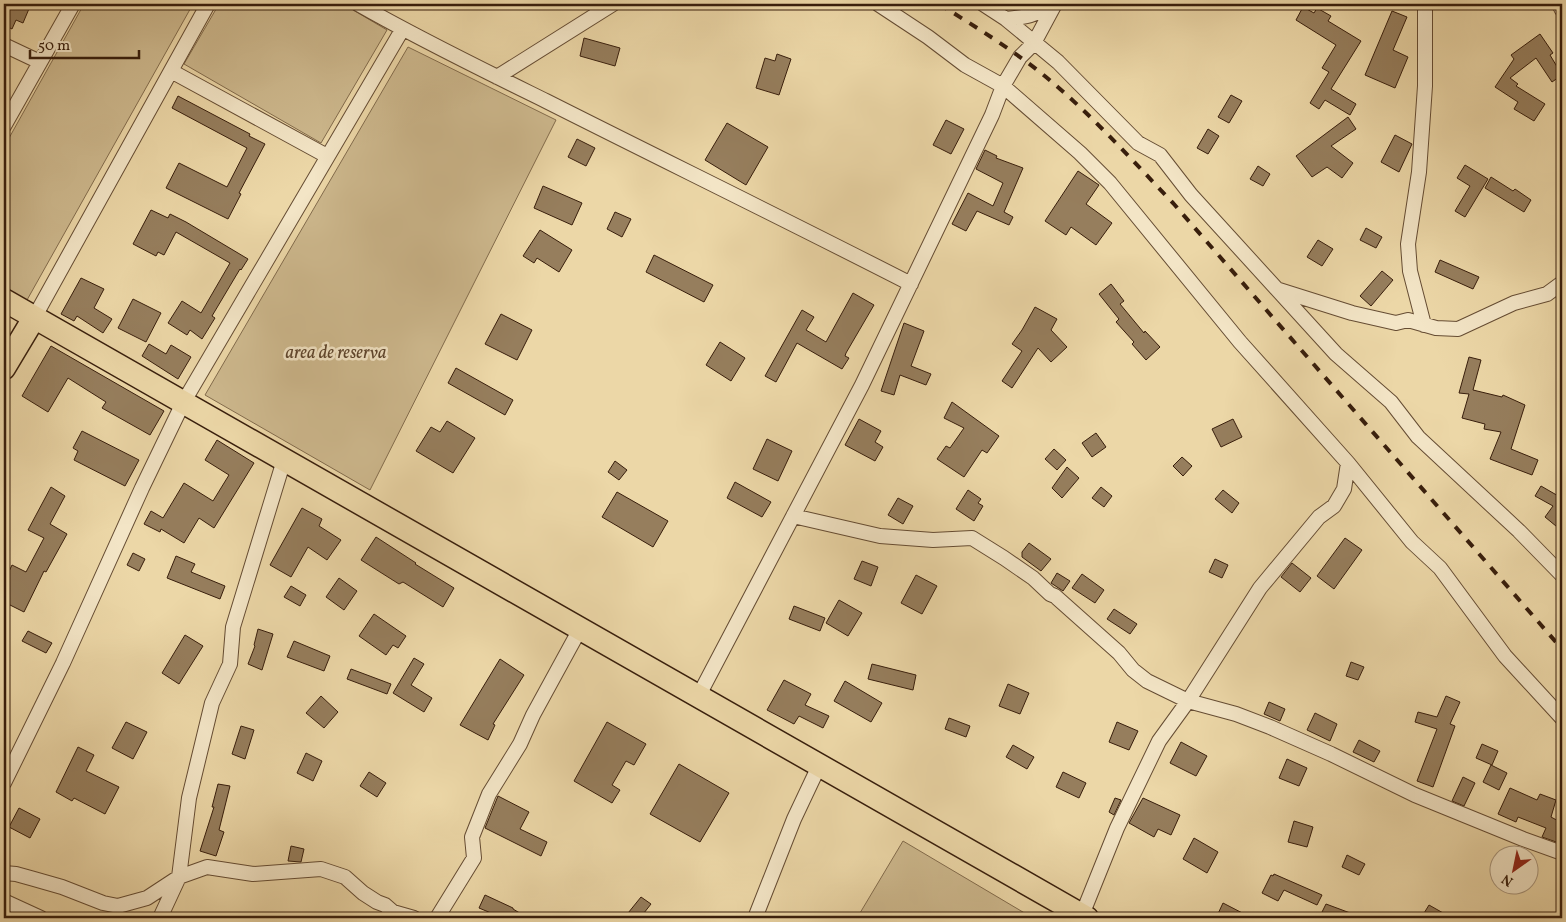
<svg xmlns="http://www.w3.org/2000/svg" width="1566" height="922" viewBox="0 0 1566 922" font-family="Vollkorn,serif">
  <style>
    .green { fill: #cdb88d; stroke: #826b4c }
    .building { fill: #967e5d; stroke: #381e0c }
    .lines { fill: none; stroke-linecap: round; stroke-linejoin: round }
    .street-casing { stroke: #654c33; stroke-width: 16 }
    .primary-casing { stroke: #381e0c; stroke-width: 25 }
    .street { stroke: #f3e5c6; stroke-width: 14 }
    .primary { stroke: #ecd7a7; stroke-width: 22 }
    .rail { stroke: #381e0c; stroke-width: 4; stroke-dasharray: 9 9; stroke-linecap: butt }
    .labels { text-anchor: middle; stroke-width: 5; stroke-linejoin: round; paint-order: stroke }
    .park-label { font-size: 18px; font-style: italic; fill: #5d442c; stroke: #f3e5c6 }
  </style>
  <rect width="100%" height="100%" fill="#ecd7a7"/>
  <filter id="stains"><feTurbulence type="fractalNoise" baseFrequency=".004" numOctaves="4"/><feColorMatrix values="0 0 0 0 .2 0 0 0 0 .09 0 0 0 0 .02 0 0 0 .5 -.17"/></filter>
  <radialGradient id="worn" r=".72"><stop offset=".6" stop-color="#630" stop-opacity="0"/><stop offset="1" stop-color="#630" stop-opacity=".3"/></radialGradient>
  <path class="green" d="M84,4H193L27,300L4,287V147Z
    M219,4H343L387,30L321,143L184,64Z
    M408,47L556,120L370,490L205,395Z
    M903,841L1033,918H857Z"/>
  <path class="building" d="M4,4H31L23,23L16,20L12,29L4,25Z
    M1303,7L1314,13L1317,8L1331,16L1328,21L1361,41L1331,89L1356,104L1350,115L1325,100L1319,109L1310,103L1329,72L1322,68L1336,45L1296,20Z
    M1392,11L1407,17L1393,50L1408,57L1395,88L1365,75Z
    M1540,34L1553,53L1550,55L1562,75L1552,82L1536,58L1510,78L1518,84L1516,86L1545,104L1534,121L1514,109L1518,102L1495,87L1514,59L1511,55Z
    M584,38L620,48L615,66L580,56Z
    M777,54L791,59L779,95L756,88L765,58L775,61Z
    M1231,95L1242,101L1229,123L1218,117Z
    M178,96L250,134L249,136L265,144L239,193L241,194L228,219L166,188L179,163L227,187L247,148L172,108Z
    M1348,117L1356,129L1331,146L1353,163L1342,178L1327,167L1312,177L1296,156Z
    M946,120L964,129L951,154L933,145Z
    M727,123L768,147L746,185L705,160Z
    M1208,129L1219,136L1208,154L1197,148Z
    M1395,135L1412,144L1399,172L1381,162Z
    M577,139L595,148L586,166L568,157Z
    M985,150L997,156L996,158L1023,168L1004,212L1013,217L1009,225L977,211L966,231L952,224L968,193L993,206L1003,183L976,169Z
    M1465,165L1488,179L1465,217L1455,211L1470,186L1457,178Z
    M1258,166L1270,174L1263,186L1250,179Z
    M1078,171L1099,185L1086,204L1112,223L1096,245L1071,227L1066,235L1045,221Z
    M1491,177L1513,191L1515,189L1531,200L1524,212L1485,188Z
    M543,186L582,203L572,225L534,208Z
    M151,210L168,218L170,214L186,222L248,259L241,270L240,269L212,316L215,318L202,339L190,330L187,335L168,323L182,301L201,313L230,263L176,232L164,255L158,252L156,256L133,244Z
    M615,212L631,219L622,237L607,229Z
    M1366,228L1382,237L1376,248L1360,240Z
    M540,230L572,250L559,272L537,258L534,263L523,256Z
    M1318,240L1333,249L1322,266L1307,257Z
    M654,255L713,285L704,302L646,272Z
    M1440,260L1479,277L1473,289L1435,272Z
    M1382,271L1393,280L1371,306L1360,296Z
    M81,278L104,289L94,308L112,319L103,333L77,316L74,321L61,314Z
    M1111,284L1124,301L1120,304L1144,333L1145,331L1160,347L1146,360L1132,344L1134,342L1116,322L1119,319L1099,294Z
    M853,293L874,305L846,353L845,356L849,358L842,369L797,343L776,382L765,376L802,310L814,317L806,330L826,342Z
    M133,299L161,313L146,342L118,328Z
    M1035,307L1057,319L1051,330L1067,347L1051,362L1038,348L1012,388L1002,381L1022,351L1012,344L1022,330Z
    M501,314L532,330L517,360L485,344Z
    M904,323L924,331L911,366L931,374L926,385L900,375L894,395L881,391Z
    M720,342L745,358L731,381L706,365Z
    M149,344L166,354L171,345L191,357L178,379L142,356Z
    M51,346L164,411L150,435L102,408L106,402L68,378L48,412L22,396Z
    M1469,357L1481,360L1473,390L1502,397L1503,395L1525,405L1511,449L1538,460L1532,475L1490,459L1501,432L1484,429L1485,424L1462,418L1469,394L1459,393Z
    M456,368L513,400L505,415L448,383Z
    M952,402L999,436L987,453L982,450L964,477L937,459L946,446L950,448L964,428L944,418Z
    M859,419L881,431L875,442L883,447L875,461L845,445Z
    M1233,419L1242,437L1221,447L1212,429Z
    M447,421L475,438L453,473L416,451L431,427L440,432Z
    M82,431L139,460L125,486L74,460L78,451L73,448Z
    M1096,433L1106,447L1092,457L1082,443Z
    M767,439L792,451L778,481L753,469Z
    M217,440L254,463L214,528L199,518L184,543L161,529L160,532L144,524L151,511L163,518L184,483L213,501L229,475L205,460Z
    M1054,449L1066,460L1057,470L1045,459Z
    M1182,457L1192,466L1183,476L1173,466Z
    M615,461L627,470L619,480L608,472Z
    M1067,467L1079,478L1062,498L1052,488Z
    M735,482L771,502L762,517L727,498Z
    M1541,486L1560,497L1562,494V531L1545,517L1553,506L1535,496Z
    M51,487L65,496L50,524L67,534L46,572L44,571L24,612L4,602V582L12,565L26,572L44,538L28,530Z
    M1101,487L1112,496L1104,507L1092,498Z
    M968,490L981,499L978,503L983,506L974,521L956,509Z
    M1223,490L1239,503L1232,513L1215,499Z
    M617,492L668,521L653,547L602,517Z
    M898,498L913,506L903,524L888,515Z
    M302,508L322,519L319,526L341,540L327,560L308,547L291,577L270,565Z
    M376,537L416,563L415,564L454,588L443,607L403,582L399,584L361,560Z
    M1345,538L1362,550L1334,589L1317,576Z
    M1029,543L1051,559L1041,571L1022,557V552Z
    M133,553L145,559L139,571L127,565Z
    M176,556L195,564L191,572L225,586L220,599L167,578Z
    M1215,559L1228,565L1222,578L1209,572Z
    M862,561L878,567L871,586L854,579Z
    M1292,563L1311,578L1300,592L1281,577Z
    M1057,573L1070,581L1063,591L1051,583Z
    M1082,574L1104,590L1095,603L1072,588Z
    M916,575L937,586L922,614L901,603Z
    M339,578L357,591L344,610L326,597Z
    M291,586L306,595L300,606L284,597Z
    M839,600L862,613L848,636L826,623Z
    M794,606L825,618L820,631L789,619Z
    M1114,609L1137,624L1130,634L1107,619Z
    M374,614L406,636L398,648L393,645L386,655L359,636Z
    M258,629L273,634L262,670L248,664L255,646L254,645Z
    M28,631L52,643L46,653L22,641Z
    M185,635L203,646L179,684L162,673Z
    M294,641L330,656L324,671L287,657Z
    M414,658L424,664L411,685L432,698L424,712L393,693Z
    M500,659L524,675L493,724L495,725L488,740L460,725Z
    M1351,662L1364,667L1358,680L1346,676Z
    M872,664L916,675L913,690L868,679Z
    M351,669L391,684L387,694L347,679Z
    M784,680L811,694L805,705L829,716L823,728L799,716L794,724L767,710Z
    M845,681L882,703L871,722L834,701Z
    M1008,684L1029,693L1020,714L999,706Z
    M321,696L338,712L324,728L306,713Z
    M1446,696L1460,702L1450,724L1455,726L1433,787L1417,781L1437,729L1415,722L1418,712L1437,717Z
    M1269,702L1285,709L1280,721L1264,714Z
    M1315,713L1337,724L1330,741L1307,730Z
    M949,718L970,726L966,737L945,729Z
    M126,722L147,732L133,759L112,748Z
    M607,722L646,744L634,765L626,761L612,785L620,790L612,803L574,781Z
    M1117,722L1138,731L1129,750L1109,742Z
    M241,726L254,730L245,759L232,754Z
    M1359,740L1380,751L1374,762L1353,752Z
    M1181,742L1207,756L1196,776L1170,763Z
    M1482,744L1498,751L1492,765L1476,758Z
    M1013,745L1034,757L1027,769L1006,757Z
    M78,747L94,755L86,771L119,787L105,814L74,798L72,801L56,792Z
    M306,753L322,761L313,781L297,773Z
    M1287,759L1307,768L1299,786L1279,778Z
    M679,764L729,793L700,842L650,814Z
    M1491,765L1507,773L1499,790L1483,782Z
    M369,772L386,783L377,797L360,786Z
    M1063,772L1086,783L1079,798L1056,787Z
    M1463,777L1475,783L1464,806L1452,801Z
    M218,784L230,786L219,830L224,832L216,856L200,851L214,807H212Z
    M1510,788L1537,800L1540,794L1556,800L1551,817L1562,823V844L1542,837L1546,828L1518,817L1516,822L1498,814Z
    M498,796L529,812L520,829L547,842L541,856L485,828Z
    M1115,798L1121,800L1114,815L1109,812Z
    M1143,798L1180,815L1171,835L1158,829L1154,837L1129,823Z
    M19,808L40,819L30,838L9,827Z
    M1294,821L1313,827L1307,847L1288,842Z
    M1194,838L1218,852L1207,873L1183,859Z
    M291,846L304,849L301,862L288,861Z
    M1347,855L1365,864L1359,875L1342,867Z
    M1274,874L1322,895L1317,905L1284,890L1278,901L1262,893L1271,875L1273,876Z
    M485,895L513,908V909L528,918H503L479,908Z
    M641,897L651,904L640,918H624Z
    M1223,903L1252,918H1216Z
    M1326,904L1361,917V918H1319Z
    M1429,905L1452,918H1421Z"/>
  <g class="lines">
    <g class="street-casing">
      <path id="street" d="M358,4C419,39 483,70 546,101C667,162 790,222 911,284
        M878,4L928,37L965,65L1003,86L1080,153L1110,183L1240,342L1348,463L1412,542L1440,568L1505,656L1562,718
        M983,4L1006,19L1058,62L1138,143L1160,155L1191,195L1336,354L1391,402L1418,437L1519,531L1562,575
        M1559,4L1562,10
        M1006,19C1026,17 1035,16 1051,4
        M4,45L40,62
        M171,71L327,156
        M497,77L613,4
        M4,126L73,4
        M1279,290L1352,313L1396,323L1408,320L1436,328L1458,329L1514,303L1547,294L1562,283
        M34,318L208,4
        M1424,325L1410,271L1408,244L1419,172L1425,86V4
        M793,516L880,536L933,540L972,538L1004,558L1033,578L1050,594L1055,596L1119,653L1133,670L1147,681L1188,701L1236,714L1270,727L1331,754L1415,795L1523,839L1562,853
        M698,697L862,385L992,115L1003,86L1020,57L1034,43L1055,4
        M4,783L63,663L142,488L183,403L402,30
        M4,873L16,874L34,879L62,887L103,903L118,906L147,898L179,877L207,867L253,874L321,869L345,877L363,893L377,902L385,905L393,912L414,918
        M4,901L41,918
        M1082,915L1117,828L1159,741L1188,701L1260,588L1319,517L1334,506L1344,489L1348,463
        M160,918L179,877L189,798L212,703L230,664L233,627L284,460
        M437,918L474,858L472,837L489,794L520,744L533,715L580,629
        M755,918L794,819L819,766"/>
    </g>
    <g class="primary-casing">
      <path id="primary" d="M4,300L1087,918
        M4,368L34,318"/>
    </g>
    <use href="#street" class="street"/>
    <use href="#primary" class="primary"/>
    <path class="rail" d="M939,4C976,27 1013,50 1046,77C1092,115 1132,160 1173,203L1562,649"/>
  </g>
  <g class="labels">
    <g class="park-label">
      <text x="336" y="358">area de reserva</text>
    </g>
  </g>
  <rect width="1566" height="922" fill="none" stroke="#ecd7a7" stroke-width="20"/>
  <rect x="5" y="5" width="1556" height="912" fill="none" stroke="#381e0c" stroke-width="2.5"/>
  <rect x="10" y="10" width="1546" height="902" fill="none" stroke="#381e0c"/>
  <g transform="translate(1514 870) rotate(213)"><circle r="24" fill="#f3e5c6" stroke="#a8957c"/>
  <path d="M0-4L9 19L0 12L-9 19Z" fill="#8f2418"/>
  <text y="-8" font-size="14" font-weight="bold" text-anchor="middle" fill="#381e0c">N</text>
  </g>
  <path d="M30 50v8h109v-8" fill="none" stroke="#381e0c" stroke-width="2.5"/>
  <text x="38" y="50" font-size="15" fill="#381e0c" stroke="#f3e5c6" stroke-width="4" paint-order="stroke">50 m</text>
  <rect width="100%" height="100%" filter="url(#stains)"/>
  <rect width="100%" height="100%" fill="url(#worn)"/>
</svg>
